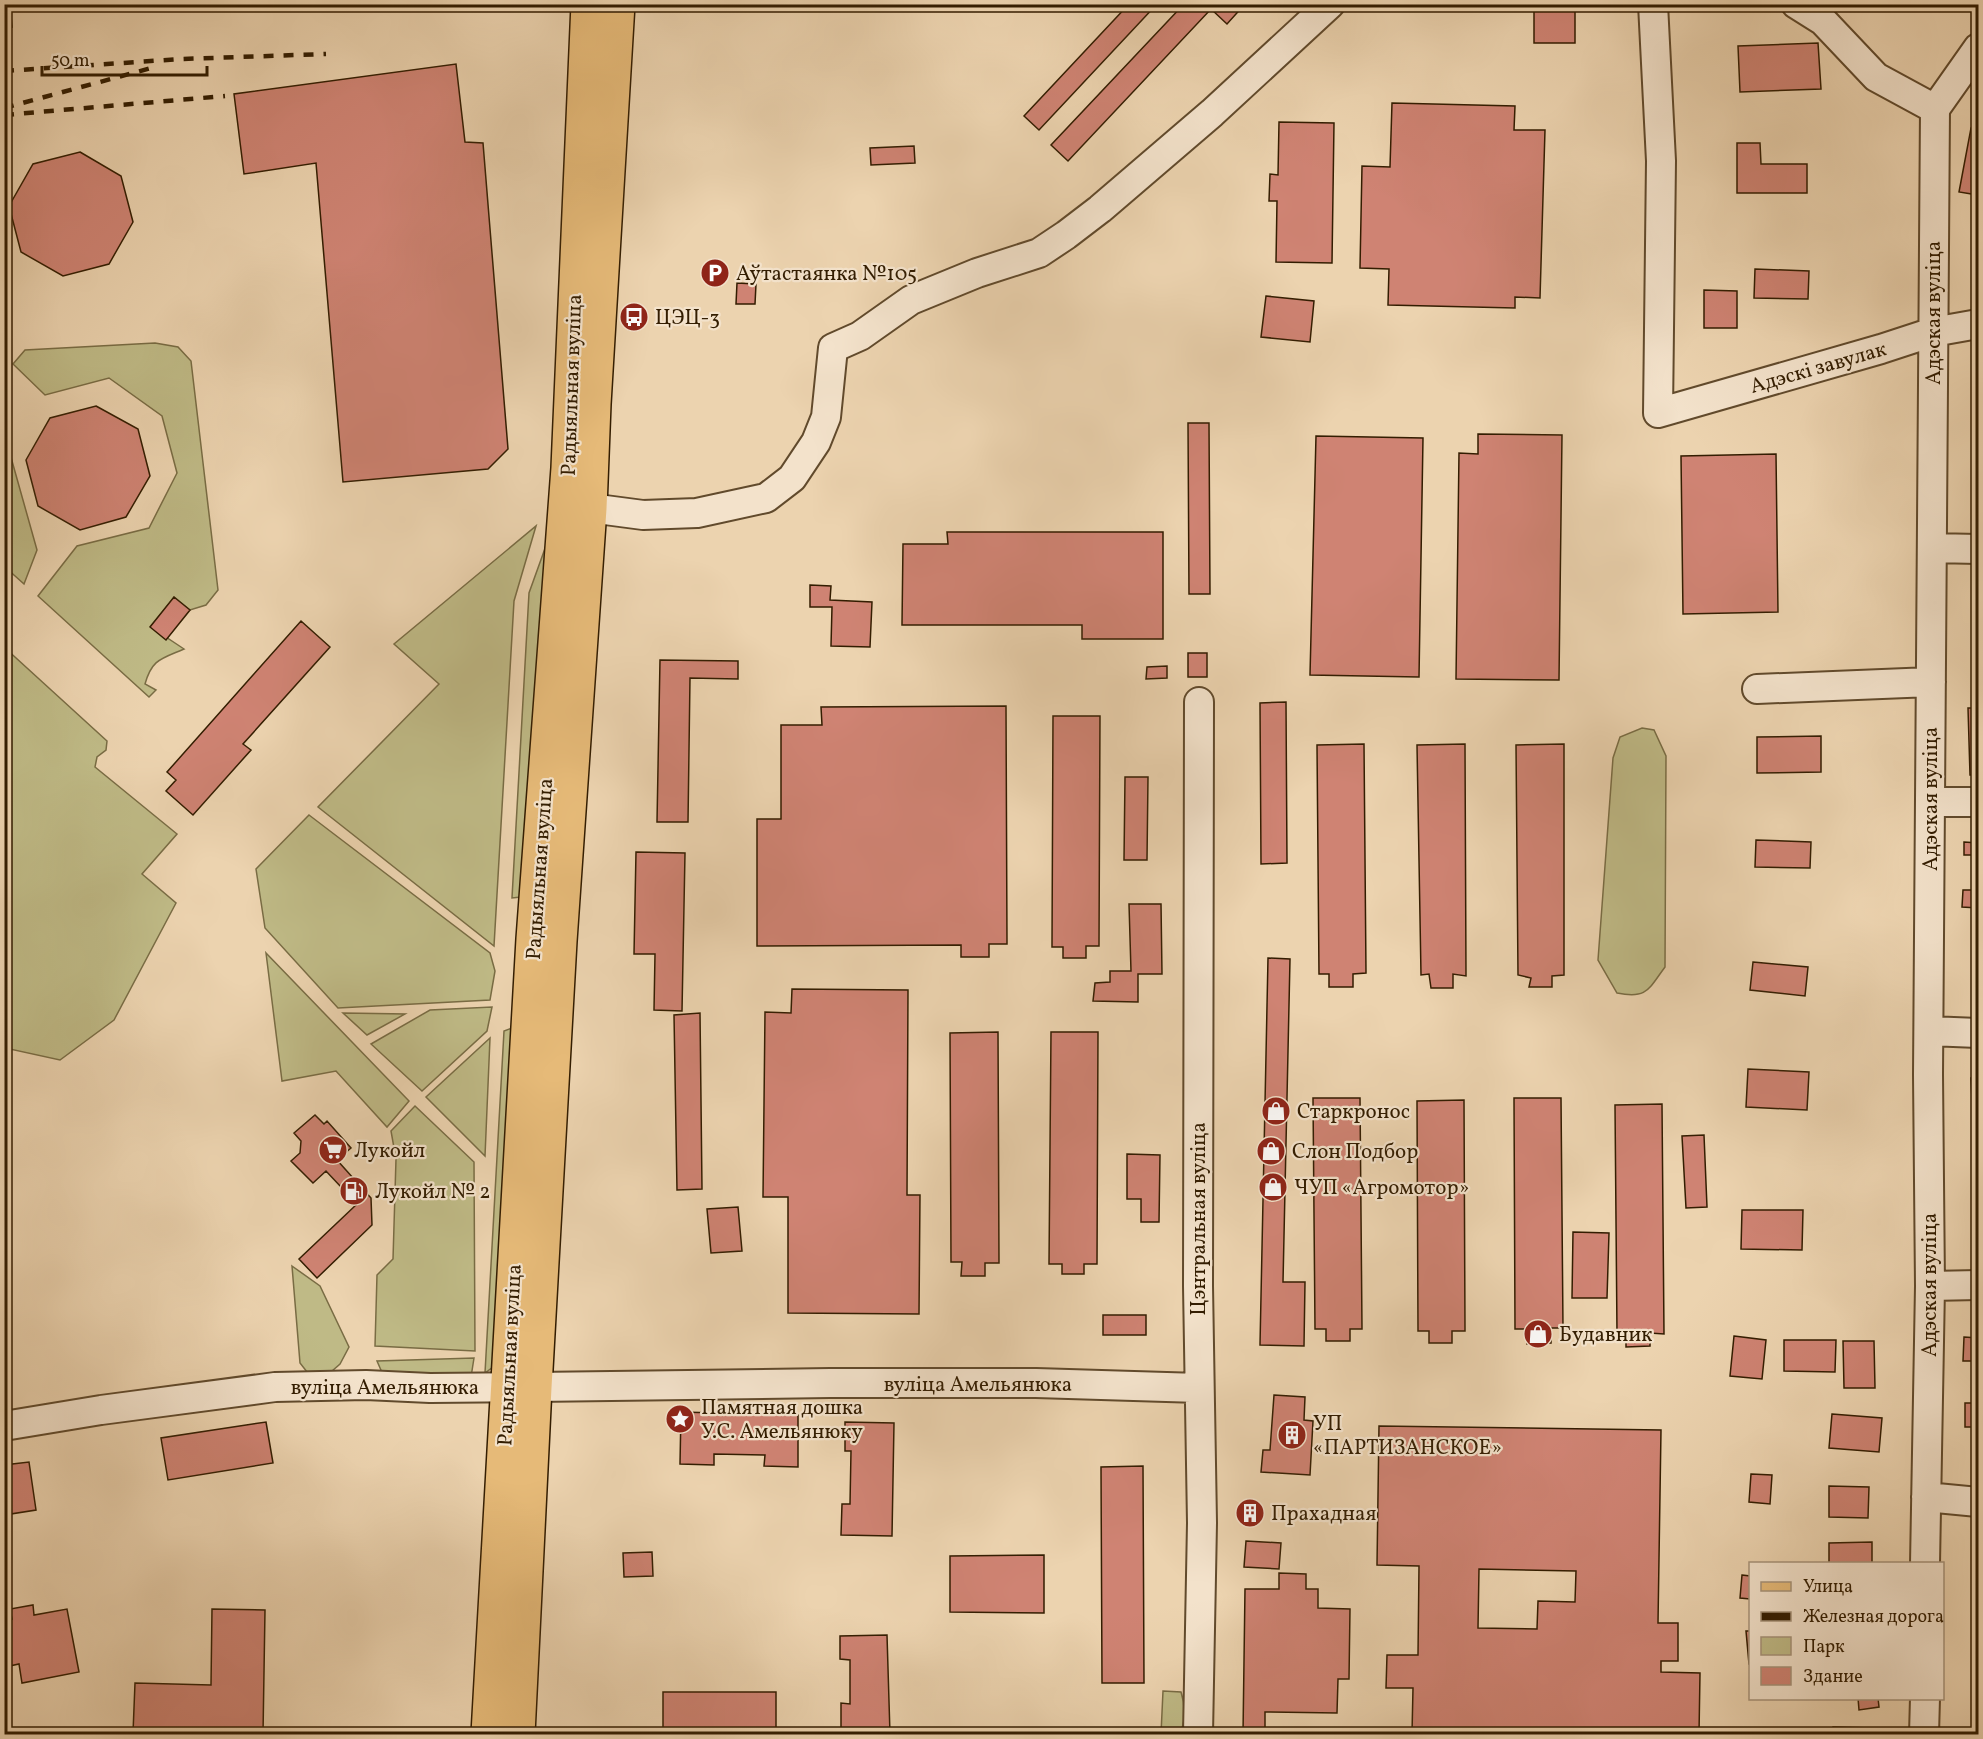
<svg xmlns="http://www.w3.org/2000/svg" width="1983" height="1739" viewBox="0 0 1983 1739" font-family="Vollkorn,serif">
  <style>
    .green { fill: #bfba86; stroke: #796c44; stroke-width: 1.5 }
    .building { fill: #cf8373; stroke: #331d01; stroke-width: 1.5; fill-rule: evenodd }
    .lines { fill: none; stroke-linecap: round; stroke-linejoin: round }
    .minor-casing { stroke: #614a2c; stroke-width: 32 }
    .major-casing { stroke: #331d01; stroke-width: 36 }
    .minor { stroke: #f3e2cb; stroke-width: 28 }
    .major { stroke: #e6ba78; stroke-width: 33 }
    .rail { stroke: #331d01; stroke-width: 4.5; stroke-dasharray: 10 10; stroke-linecap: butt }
    .labels { text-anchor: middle; stroke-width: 4.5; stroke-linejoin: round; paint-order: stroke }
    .poi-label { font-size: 21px; fill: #331d01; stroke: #f3e2cb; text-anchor: start }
    .street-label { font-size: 21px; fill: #331d01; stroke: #f3e2cb }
  </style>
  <rect width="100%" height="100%" fill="#ecd3af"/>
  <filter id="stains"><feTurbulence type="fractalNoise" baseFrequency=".00333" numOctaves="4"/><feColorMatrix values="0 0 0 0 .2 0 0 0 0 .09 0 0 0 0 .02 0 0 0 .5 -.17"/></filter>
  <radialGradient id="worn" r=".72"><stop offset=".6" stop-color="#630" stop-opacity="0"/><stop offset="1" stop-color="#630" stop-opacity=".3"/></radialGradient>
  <path class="green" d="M155,343L178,347L191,361L218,590L206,605L190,610L174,597L151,627L184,649C161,659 152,659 145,684L156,690L149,697L38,596L77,546L149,528L177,473L162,416L109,378L45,395L13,364L25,350Z
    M5,436L37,550L24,584L5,567Z
    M536,526L514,601L494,946L318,807L439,684L394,644Z
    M552,529L521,897L512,898L529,593Z
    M4,647L107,741L106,750L97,757L95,767L177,834L142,874L176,903L114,1020L60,1060L5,1048Z
    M1642,728L1654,730L1666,756L1665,967C1648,990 1647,999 1617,993L1598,960L1613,758L1620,737Z
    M309,815L490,953L495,971L490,1000L338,1008L265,928L256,869Z
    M266,953L409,1101L387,1127L336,1071L282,1081Z
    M492,1007L487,1031L422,1091L371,1044L430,1010Z
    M343,1013L405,1014L367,1035Z
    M512,1028L493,1367L485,1373L504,1031Z
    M490,1038L485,1156L426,1097Z
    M415,1106L474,1162L475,1351L375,1346L377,1275L393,1259L396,1159L391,1131Z
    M292,1266L320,1286L349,1347L340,1364L324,1378L311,1377L300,1363Z
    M474,1358L471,1377H384L377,1361Z
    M1163,1691L1181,1692C1185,1704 1187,1725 1178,1734H1161Z"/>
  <path class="building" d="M4,4H10L12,27L4,28Z
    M1129,4H1157L1039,130L1024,116Z
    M1184,4H1245L1227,24L1211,9L1068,161L1051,145Z
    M1534,4H1575V43H1534Z
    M1818,43L1821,89L1740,92L1738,46Z
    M456,64L465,142L483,143L508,449L488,469L343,482L316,163L244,174L234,94Z
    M1392,103L1515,106L1514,130H1545L1540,298L1515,297V308L1388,305L1389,269L1360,268L1362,166L1390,167Z
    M1279,122L1334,123L1332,263L1276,262L1277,201H1269L1270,174L1278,175Z
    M1971,128L1978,129V195L1959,192Z
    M1737,143H1760L1761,164H1807V193H1737Z
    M914,146L915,163L871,165L870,148Z
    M80,152L121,176L133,222L109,264L63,276L21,252L9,206L33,164Z
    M1755,269L1809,271L1808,299L1754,298Z
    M1975,274H1978V311H1975Z
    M737,283L756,284L755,304H736Z
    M1704,290L1737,291V328H1704Z
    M1266,296L1314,301L1310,342L1261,337Z
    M96,406L138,429L150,476L126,517L80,530L38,506L26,460L50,418Z
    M1188,423H1209L1210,594H1189Z
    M1478,434L1562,435L1559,680L1456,679L1459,453L1478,454Z
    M1316,436L1423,438L1419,677L1310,675Z
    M1776,454L1778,612L1683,614L1681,456Z
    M1975,481H1978V519H1974Z
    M947,532H1163V639H1082V625H902L903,544H948Z
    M810,585L831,586L830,600L872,602L870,647L831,646L832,607H810Z
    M1975,588H1978V649L1973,648Z
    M174,597L190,610L166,640L150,627Z
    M301,621L330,647L243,744L251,750L193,815L166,791L176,780L167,772Z
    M1188,653H1207V677H1188Z
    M660,660L738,661V679L690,678L688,822H657Z
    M1167,666V678L1146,679L1147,667Z
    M1286,702L1287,863L1261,864L1260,703Z
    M1006,706L1007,944H989V957H961V945L757,946V819H781V725H822L821,707Z
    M1968,708H1978V775H1970Z
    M1053,716H1100L1099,946H1086V958H1063V947H1052Z
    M1821,736V772L1757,773V737Z
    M1364,744L1366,973L1353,974V987H1329V974H1319L1317,745Z
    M1465,744L1466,976L1453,974V988H1431L1429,974L1421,975L1417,745Z
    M1564,744V975L1552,976V987H1529L1531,978L1518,975L1516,745Z
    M1125,777H1148L1147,860H1124Z
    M1756,840L1811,842L1810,868L1755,867Z
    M1964,842L1978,843V908L1962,907L1963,890H1972L1973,855H1964Z
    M636,852L685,853L682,1011L654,1010L655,954H634Z
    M1129,904H1161L1162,974H1138V1002L1093,1001L1095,983L1110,982V971H1131Z
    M1975,953H1978V998H1974Z
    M1268,958L1290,959L1283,1282H1305L1304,1346L1260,1345Z
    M1753,962L1808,967L1805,996L1750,990Z
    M792,989L908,990L907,1195H920L919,1314L788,1313V1197H763L765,1012L791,1013Z
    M700,1013L702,1189L677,1190L674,1015Z
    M998,1032L999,1263H985V1276H961L962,1262H951L950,1033Z
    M1051,1032H1098L1097,1264H1084V1274H1062V1264H1049Z
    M1748,1069L1809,1072L1807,1110L1746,1107Z
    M1971,1078H1978V1121L1973,1122Z
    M1313,1098H1360L1362,1329H1350V1341H1326V1329H1315Z
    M1514,1098H1561L1563,1328H1551V1343L1527,1344V1329H1515Z
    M1464,1100L1465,1331H1452V1343H1429V1331H1418L1417,1101Z
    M1662,1104L1664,1334L1650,1333V1346L1626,1347V1334H1617L1615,1105Z
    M315,1115L324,1124L327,1121L351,1148L337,1160L371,1198L372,1225L317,1278L299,1259L357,1204L326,1171L313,1183L291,1161L300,1153L301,1141L294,1133Z
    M1704,1135L1707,1207L1686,1208L1682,1136Z
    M1127,1154L1160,1155L1159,1222H1141V1199H1127Z
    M738,1207L742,1251L711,1253L707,1209Z
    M1742,1210H1803L1802,1250L1741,1249Z
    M1573,1232L1609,1233L1607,1298H1572Z
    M1103,1315H1146V1335H1103Z
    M1734,1336L1766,1340L1762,1379L1730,1376Z
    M1964,1337L1978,1338V1361H1963Z
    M1784,1340H1836L1835,1372L1784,1371Z
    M1843,1341H1874L1875,1388H1844Z
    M1274,1395L1305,1397L1304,1420L1313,1421L1310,1475L1261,1472L1263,1450H1270Z
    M1965,1403H1978V1427H1965Z
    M681,1412L798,1415V1467L764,1466L765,1455L714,1454V1465L680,1464Z
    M1832,1414L1882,1418L1879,1452L1829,1448Z
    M266,1422L273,1463L168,1480L161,1438Z
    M845,1422L894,1423L892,1536L841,1535L842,1504H850L851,1451H845Z
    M1379,1426L1661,1430L1658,1623H1678V1661H1661V1672L1700,1673L1699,1734H1412L1413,1688H1386L1387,1655H1418L1419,1566L1377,1565ZM1479,1569L1576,1571L1575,1602L1538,1601L1537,1629L1478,1628Z
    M29,1462L36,1510L4,1515V1465Z
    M1143,1466L1144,1683H1102L1101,1467Z
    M1751,1474L1772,1475L1770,1504L1749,1502Z
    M1829,1486L1869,1487L1868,1518L1829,1517Z
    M1242,1506H1258V1519H1242Z
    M1246,1541L1281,1543L1279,1569L1244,1567Z
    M1872,1542V1564H1829V1543Z
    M652,1552L653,1576L624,1577L623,1553Z
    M1044,1555V1613L950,1612V1556Z
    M1279,1573L1306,1574V1589H1318V1608L1350,1609L1349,1679H1338L1337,1713L1265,1712V1734H1243L1245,1589H1279Z
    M1742,1575L1750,1576V1599L1740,1598Z
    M33,1605L34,1615L67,1609L79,1672L22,1683L19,1664L5,1667L4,1620L12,1619L10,1609Z
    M212,1609L265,1610L263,1734L133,1733L135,1683L211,1685Z
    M1746,1631H1750V1664H1749Z
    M887,1635L890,1734H841V1703L850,1704V1660L840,1659V1636Z
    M663,1692H776V1734H663Z
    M1858,1698H1878L1879,1707L1859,1710Z
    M1833,1727L1874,1728L1873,1734H1832Z"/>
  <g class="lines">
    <g class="minor-casing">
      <path id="minor" d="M1653,4L1661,161L1658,413L1881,349L1933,332L1978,324
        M1796,4L1823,21L1876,77L1935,109
        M571,498L590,508L643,515L697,513L766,498L792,478L816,442L826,417L833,348L860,336L911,300L977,273L1039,253L1066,235L1100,209L1212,113L1330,4
        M1932,548L1978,549
        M1757,689L1931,682
        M1931,802H1978
        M1929,1031L1978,1033
        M1930,1286L1978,1285
        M4,1426L101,1410L275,1387L366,1385L430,1388L535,1387L830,1383H1036L1199,1388
        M1926,1497L1978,1502
        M1925,1564L1930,1286L1928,1075L1935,109L1978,48
        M1198,1734L1202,1523L1198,1286L1199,702
        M1924,1734L1925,1698"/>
    </g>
    <g class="major-casing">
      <path id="major" d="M488,1734L533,939L568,468L588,4
        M518,1734L535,1387L560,941L590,508L594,404L618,4"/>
    </g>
    <use href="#minor" class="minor"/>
    <use href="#major" class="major"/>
    <path class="rail" d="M4,71L181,59L326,54
      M4,108L155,67
      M4,115L225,96"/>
  </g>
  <defs>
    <g id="parking-disc" transform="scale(1.5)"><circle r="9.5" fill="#8f2418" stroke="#f3e2cb"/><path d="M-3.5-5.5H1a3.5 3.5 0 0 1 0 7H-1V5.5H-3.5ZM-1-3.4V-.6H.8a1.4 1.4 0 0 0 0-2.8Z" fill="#fff"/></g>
    <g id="bus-disc" transform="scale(1.5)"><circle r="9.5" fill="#8f2418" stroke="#f3e2cb"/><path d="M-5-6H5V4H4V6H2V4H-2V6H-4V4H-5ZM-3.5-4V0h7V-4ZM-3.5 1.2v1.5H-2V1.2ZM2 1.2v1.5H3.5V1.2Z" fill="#fff"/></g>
    <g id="shop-disc" transform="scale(1.5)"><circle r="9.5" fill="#8f2418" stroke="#f3e2cb"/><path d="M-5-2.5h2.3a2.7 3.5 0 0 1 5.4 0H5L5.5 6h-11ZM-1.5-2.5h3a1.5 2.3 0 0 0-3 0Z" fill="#fff"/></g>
    <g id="supermarket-disc" transform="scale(1.5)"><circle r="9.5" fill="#8f2418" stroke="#f3e2cb"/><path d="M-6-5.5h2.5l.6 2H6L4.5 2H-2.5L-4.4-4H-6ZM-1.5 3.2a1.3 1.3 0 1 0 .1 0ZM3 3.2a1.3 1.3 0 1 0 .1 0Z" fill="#fff"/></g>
    <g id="fuel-disc" transform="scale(1.5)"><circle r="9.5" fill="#8f2418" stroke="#f3e2cb"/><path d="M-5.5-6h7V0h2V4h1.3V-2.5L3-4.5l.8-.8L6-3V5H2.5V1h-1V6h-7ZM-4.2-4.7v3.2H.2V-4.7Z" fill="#fff"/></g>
    <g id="sight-disc" transform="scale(1.5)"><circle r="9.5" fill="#8f2418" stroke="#f3e2cb"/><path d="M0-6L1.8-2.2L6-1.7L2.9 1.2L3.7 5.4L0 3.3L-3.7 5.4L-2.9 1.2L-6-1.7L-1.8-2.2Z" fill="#fff"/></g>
    <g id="building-disc" transform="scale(1.5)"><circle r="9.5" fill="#8f2418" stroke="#f3e2cb"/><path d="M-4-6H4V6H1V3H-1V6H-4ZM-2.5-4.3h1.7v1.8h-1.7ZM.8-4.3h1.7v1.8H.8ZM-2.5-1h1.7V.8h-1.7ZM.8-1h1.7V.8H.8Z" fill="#fff"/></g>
  </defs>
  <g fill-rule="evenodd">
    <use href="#parking-disc" x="715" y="273"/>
    <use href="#bus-disc" x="634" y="317"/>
    <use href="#shop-disc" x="1276" y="1111"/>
    <use href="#supermarket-disc" x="333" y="1150"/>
    <use href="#shop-disc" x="1271" y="1151"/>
    <use href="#shop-disc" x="1273" y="1187"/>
    <use href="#fuel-disc" x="354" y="1191"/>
    <use href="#shop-disc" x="1538" y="1334"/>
    <use href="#sight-disc" x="680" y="1419"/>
    <use href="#building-disc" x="1292" y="1435"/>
    <use href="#building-disc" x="1250" y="1513"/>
  </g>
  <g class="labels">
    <g class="poi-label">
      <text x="736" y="280">Аўтастаянка №105</text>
      <text x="655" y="324">ЦЭЦ-3</text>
      <text x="1297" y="1118">Старкронос</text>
      <text x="354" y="1157">Лукойл</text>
      <text x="1292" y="1158">Слон Подбор</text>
      <text x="1294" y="1194">ЧУП «Агромотор»</text>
      <text x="375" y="1198">Лукойл № 2</text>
      <text x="1559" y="1341">Будавник</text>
      <text x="701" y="1414">Памятная дошка<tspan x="701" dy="24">У.С. Амельянюку</tspan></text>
      <text x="1313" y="1430">УП<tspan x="1313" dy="24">«ПАРТИЗАНСКОЕ»</tspan></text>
      <text x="1271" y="1520">Прахадная</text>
    </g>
    <g class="street-label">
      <text transform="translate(1933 313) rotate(-90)" y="7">Адэская вуліца</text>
      <text transform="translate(1818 367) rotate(-16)" y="7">Адэскі завулак</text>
      <text transform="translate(571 385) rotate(-88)" y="7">Радыяльная вуліца</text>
      <text transform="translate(1930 799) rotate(-90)" y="7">Адэская вуліца</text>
      <text transform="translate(539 869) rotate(-86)" y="7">Радыяльная вуліца</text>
      <text transform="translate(1198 1219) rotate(-90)" y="7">Цэнтральная вуліца</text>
      <text transform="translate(1929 1285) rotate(-90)" y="7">Адэская вуліца</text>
      <text transform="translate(509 1355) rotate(-87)" y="7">Радыяльная вуліца</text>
      <text x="978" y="1391">вуліца Амельянюка</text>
      <text x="385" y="1394">вуліца Амельянюка</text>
    </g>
  </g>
  <rect width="1983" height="1739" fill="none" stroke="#ecd3af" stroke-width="24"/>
  <rect x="6" y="6" width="1971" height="1727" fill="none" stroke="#331d01" stroke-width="3"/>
  <rect x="12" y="12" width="1959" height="1715" fill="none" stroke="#331d01" stroke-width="1.5"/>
  <rect x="1749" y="1562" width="195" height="138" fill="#f3e2cb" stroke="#a6937a" stroke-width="1.5"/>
  <rect x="1761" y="1582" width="30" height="9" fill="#e6ba78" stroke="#a6937a" stroke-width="1.5"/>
  <text x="1803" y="1592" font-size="18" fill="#331d01">Улица</text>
  <rect x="1761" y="1612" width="30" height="9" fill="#331d01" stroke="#a6937a" stroke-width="1.5"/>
  <text x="1803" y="1622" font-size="18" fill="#331d01">Железная дорога</text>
  <rect x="1761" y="1637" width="30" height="18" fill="#bfba86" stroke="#a6937a" stroke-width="1.5"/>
  <text x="1803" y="1652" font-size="18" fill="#331d01">Парк</text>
  <rect x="1761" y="1667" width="30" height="18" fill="#cf8373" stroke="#a6937a" stroke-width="1.5"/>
  <text x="1803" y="1682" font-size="18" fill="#331d01">Здание</text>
  <path d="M42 66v9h165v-9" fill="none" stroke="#331d01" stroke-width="3"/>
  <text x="51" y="66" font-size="18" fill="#331d01" stroke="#f3e2cb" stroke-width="4.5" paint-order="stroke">50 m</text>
  <rect width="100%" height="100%" filter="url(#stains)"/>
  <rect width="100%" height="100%" fill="url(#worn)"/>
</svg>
